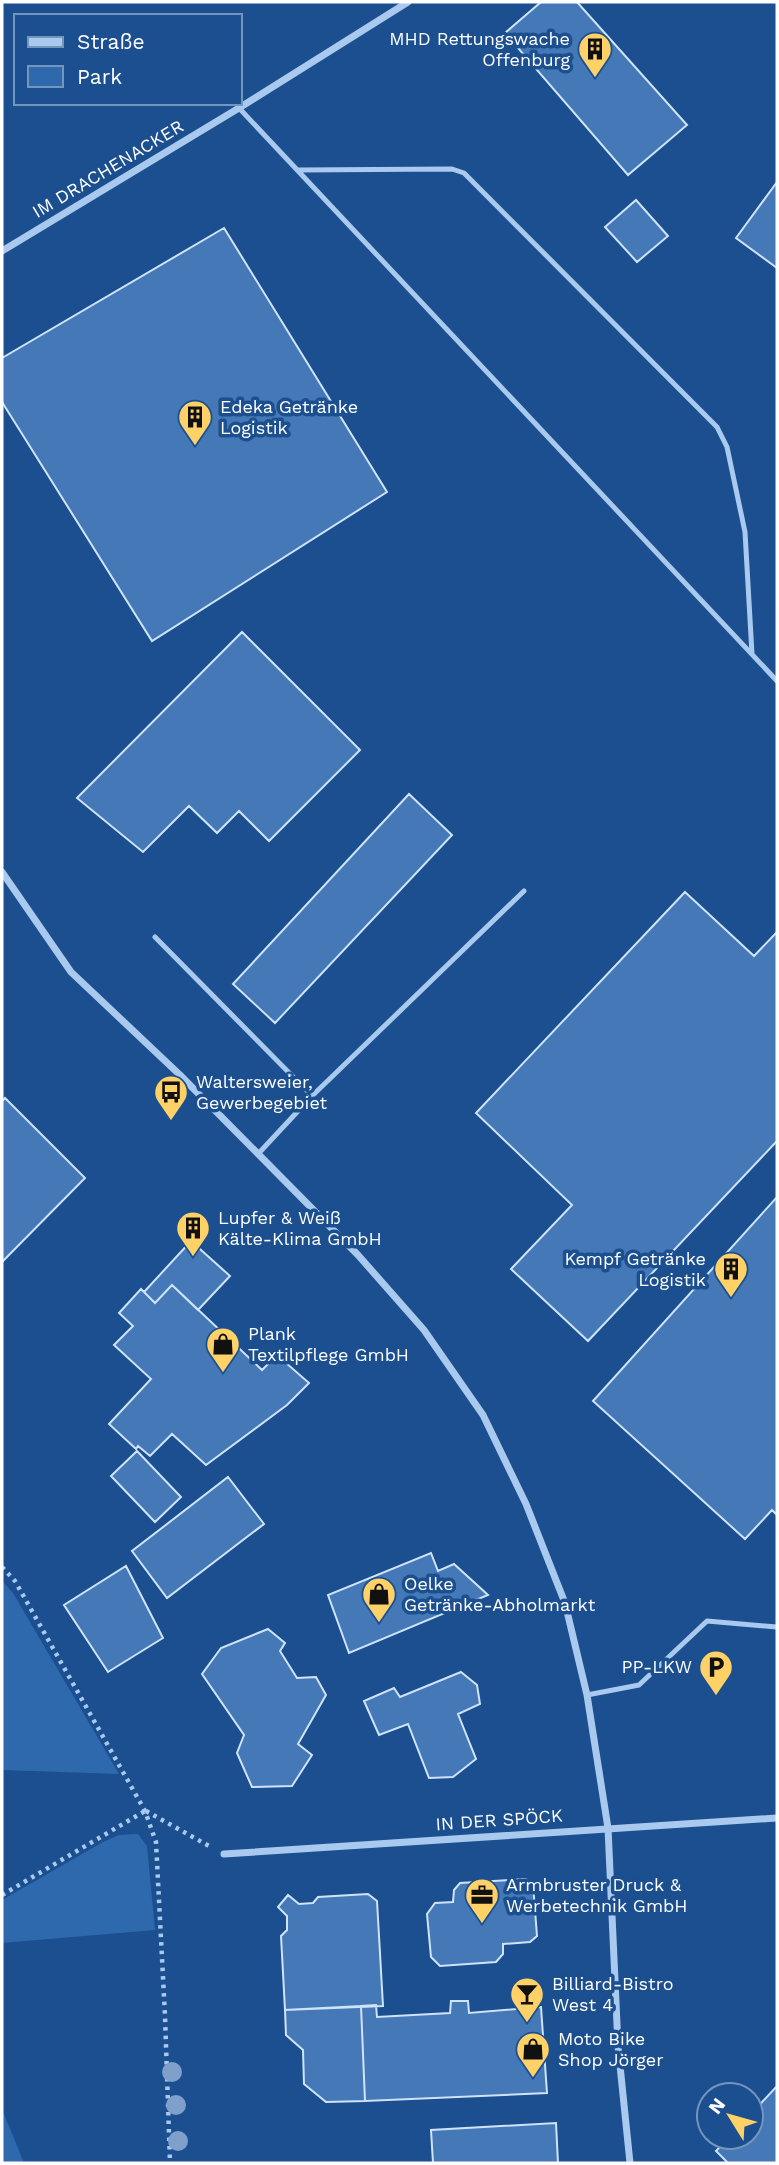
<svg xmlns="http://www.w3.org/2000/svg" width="779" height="2165" viewBox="0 0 779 2165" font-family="'Work Sans',sans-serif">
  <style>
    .green { fill: #2e69ad }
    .building { fill: #4478b7; stroke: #cfe3fa; stroke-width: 2 }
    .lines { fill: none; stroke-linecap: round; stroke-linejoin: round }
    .path { stroke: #a9c9ee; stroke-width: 4.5; stroke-dasharray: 3.5 5; stroke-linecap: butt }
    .service { stroke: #a9c9ee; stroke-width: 5 }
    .minor { stroke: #a9c9ee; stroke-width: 7 }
    .tree { fill: #7ea0ca }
    .labels { text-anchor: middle; stroke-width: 7; stroke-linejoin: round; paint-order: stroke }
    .poi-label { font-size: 18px; fill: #fff; stroke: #1b4f8f; text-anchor: start }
    .street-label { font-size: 18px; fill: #fff; stroke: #1b4f8f }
  </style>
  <rect width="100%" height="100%" fill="#1b4f8f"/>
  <path class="green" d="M2,1581L13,1593L119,1774L2,1770Z
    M138,1834L147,1846L155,1930L2,1943V1900L103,1842L119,1835Z
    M2,2109L24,2163H2Z"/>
  <path class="building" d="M541,2H577L687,125L628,175L505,33Z
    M777,182V268L736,238Z
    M636,200L668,236L637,262L605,227Z
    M224,228L387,492L152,641L2,402V358Z
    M242,632L360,750L269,841L239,811L217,833L189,806L143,852L77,798Z
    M409,794L452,835L275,1023L233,984Z
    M685,892L754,956L777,932V1141L588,1341L511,1269L572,1205L476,1113Z
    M5,1098L85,1178L2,1262V1101Z
    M777,1197V1515L772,1510L745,1539L593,1401Z
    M191,1241L230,1276L198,1310L172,1285L155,1303L144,1292Z
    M172,1285L262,1370L277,1355L309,1383L287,1405L206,1465L172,1434L150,1456L138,1446L136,1449L109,1424L151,1379L114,1345L133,1326L119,1313L141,1289L155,1303Z
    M137,1451L181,1497L155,1522L111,1476Z
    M228,1477L264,1524L167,1598L132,1551Z
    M431,1553L438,1571L454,1564L488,1595L349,1653L328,1595Z
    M126,1566L163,1638L108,1672L64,1605Z
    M268,1629L285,1643L280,1651L297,1678L316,1677L326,1695L298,1744L312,1755L292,1786L252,1787L237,1753L244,1735L202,1674L221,1648Z
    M461,1672L477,1685L480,1704L458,1714L476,1759L453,1777L429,1778L408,1724L379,1735L364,1701L394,1688L400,1697Z
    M526,1879L533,1884L537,1936L530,1942L503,1944V1954L496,1962L440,1966L431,1957L427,1914L435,1903L453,1902L454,1890L460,1883Z
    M368,1894L377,1901L383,2006L285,2010L281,1936L287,1930V1916L278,1907L288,1895L299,1904L313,1903L318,1897Z
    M451,2001H468L469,2013L541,2007L547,2093L365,2101L361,2006L376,2005L377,2017L450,2013Z
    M361,2006L365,2101L326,2102L304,2084L303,2050L286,2035L285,2010Z
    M777,2086V2163H728L716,2151L729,2137H751V2114Z
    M556,2123L558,2163H433L431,2130Z"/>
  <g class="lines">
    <path class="path" d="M2,1567L15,1581L145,1811L156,1842L165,2016L170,2163
      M146,1811L209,1846
      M2,1895L145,1811"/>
    <path class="service" d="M239,108L777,681
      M298,170L452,169L464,173L717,427L727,447L745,532L752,654
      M155,937L312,1096
      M258,1154L312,1096L524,891
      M587,1695L639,1685L707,1621L777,1627"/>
    <path class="minor" d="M2,251L239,108L408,2
      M2,872L71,972L180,1075L358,1255L424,1330L483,1415L526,1504L565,1603L587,1695L608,1828L618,2046L630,2163
      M224,1854L777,1818"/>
  </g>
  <g class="tree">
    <circle cx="172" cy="2072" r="10"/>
    <circle cx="176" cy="2105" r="10"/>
    <circle cx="178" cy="2141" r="10"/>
  </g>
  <defs>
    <g id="building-pin" transform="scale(1.75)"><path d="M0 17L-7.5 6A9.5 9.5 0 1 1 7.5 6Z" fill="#ffd166" stroke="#1b4f8f"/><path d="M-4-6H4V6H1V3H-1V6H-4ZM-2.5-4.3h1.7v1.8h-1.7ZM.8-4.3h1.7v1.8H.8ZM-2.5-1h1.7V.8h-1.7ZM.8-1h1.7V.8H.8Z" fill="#111"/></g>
    <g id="bus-pin" transform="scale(1.75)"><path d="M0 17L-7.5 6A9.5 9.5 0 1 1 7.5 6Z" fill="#ffd166" stroke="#1b4f8f"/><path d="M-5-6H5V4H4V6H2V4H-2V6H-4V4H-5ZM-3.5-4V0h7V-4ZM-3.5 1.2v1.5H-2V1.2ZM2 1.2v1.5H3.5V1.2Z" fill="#111"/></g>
    <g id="shop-pin" transform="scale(1.75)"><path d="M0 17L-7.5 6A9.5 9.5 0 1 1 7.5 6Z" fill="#ffd166" stroke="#1b4f8f"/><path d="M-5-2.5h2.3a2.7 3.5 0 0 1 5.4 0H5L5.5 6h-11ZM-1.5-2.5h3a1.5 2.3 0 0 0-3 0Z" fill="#111"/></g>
    <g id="parking-pin" transform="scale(1.75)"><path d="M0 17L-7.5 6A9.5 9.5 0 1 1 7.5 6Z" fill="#ffd166" stroke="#1b4f8f"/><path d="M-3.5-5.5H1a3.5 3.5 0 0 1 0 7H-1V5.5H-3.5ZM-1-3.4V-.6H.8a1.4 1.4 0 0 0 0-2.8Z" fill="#111"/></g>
    <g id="office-pin" transform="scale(1.75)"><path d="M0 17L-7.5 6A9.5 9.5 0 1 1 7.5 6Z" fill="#ffd166" stroke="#1b4f8f"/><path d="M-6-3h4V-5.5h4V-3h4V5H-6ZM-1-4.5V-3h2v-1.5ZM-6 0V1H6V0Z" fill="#111"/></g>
    <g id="bar-pin" transform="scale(1.75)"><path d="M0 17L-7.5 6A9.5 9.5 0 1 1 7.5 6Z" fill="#ffd166" stroke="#1b4f8f"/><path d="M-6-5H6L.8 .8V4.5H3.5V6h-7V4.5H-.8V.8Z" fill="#111"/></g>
  </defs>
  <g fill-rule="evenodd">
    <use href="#building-pin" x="595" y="49"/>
    <use href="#building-pin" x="195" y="417"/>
    <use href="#bus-pin" x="171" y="1092"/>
    <use href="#building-pin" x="193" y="1228"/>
    <use href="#building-pin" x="731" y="1269"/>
    <use href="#shop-pin" x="223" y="1344"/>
    <use href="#shop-pin" x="379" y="1594"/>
    <use href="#parking-pin" x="716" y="1667"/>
    <use href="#office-pin" x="482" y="1895"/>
    <use href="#bar-pin" x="527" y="1994"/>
    <use href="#shop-pin" x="533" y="2049"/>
  </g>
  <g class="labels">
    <g class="poi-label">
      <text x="570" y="45" text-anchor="end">MHD Rettungswache<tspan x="570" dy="21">Offenburg</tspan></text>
      <text x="220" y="413">Edeka Getränke<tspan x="220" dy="21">Logistik</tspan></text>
      <text x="196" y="1088">Waltersweier,<tspan x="196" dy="21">Gewerbegebiet</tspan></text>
      <text x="218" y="1224">Lupfer &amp; Weiß<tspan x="218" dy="21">Kälte-Klima GmbH</tspan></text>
      <text x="706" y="1265" text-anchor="end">Kempf Getränke<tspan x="706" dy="21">Logistik</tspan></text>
      <text x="248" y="1340">Plank<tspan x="248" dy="21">Textilpflege GmbH</tspan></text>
      <text x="404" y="1590">Oelke<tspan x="404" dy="21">Getränke-Abholmarkt</tspan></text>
      <text x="692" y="1673" text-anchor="end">PP-LKW</text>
      <text x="506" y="1891">Armbruster Druck &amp;<tspan x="506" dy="21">Werbetechnik GmbH</tspan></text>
      <text x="552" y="1990">Billiard-Bistro<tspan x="552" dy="21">West 4</tspan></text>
      <text x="558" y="2045">Moto Bike<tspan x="558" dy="21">Shop Jörger</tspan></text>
    </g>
    <g class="street-label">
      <text transform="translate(108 169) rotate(-31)" y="6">IM DRACHENACKER</text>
      <text transform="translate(499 1820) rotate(-4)" y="6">IN DER SPÖCK</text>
    </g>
  </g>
  <rect width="779" height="2165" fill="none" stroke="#ffffff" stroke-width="7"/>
  <rect x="14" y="14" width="228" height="91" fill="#1b4f8f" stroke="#7695bc" stroke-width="2"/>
  <rect x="28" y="37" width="35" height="10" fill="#a9c9ee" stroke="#7695bc" stroke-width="2"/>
  <text x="77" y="49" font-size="21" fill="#ffffff">Straße</text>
  <rect x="28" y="66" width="35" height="21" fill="#2e69ad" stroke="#7695bc" stroke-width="2"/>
  <text x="77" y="84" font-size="21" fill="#ffffff">Park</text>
  <g transform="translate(730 2116) rotate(307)"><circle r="33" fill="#1b4f8f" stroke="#7695bc" stroke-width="2"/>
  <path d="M0-5L12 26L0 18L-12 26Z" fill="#ffd166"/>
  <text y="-10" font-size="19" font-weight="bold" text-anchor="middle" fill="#ffffff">N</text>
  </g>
</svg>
